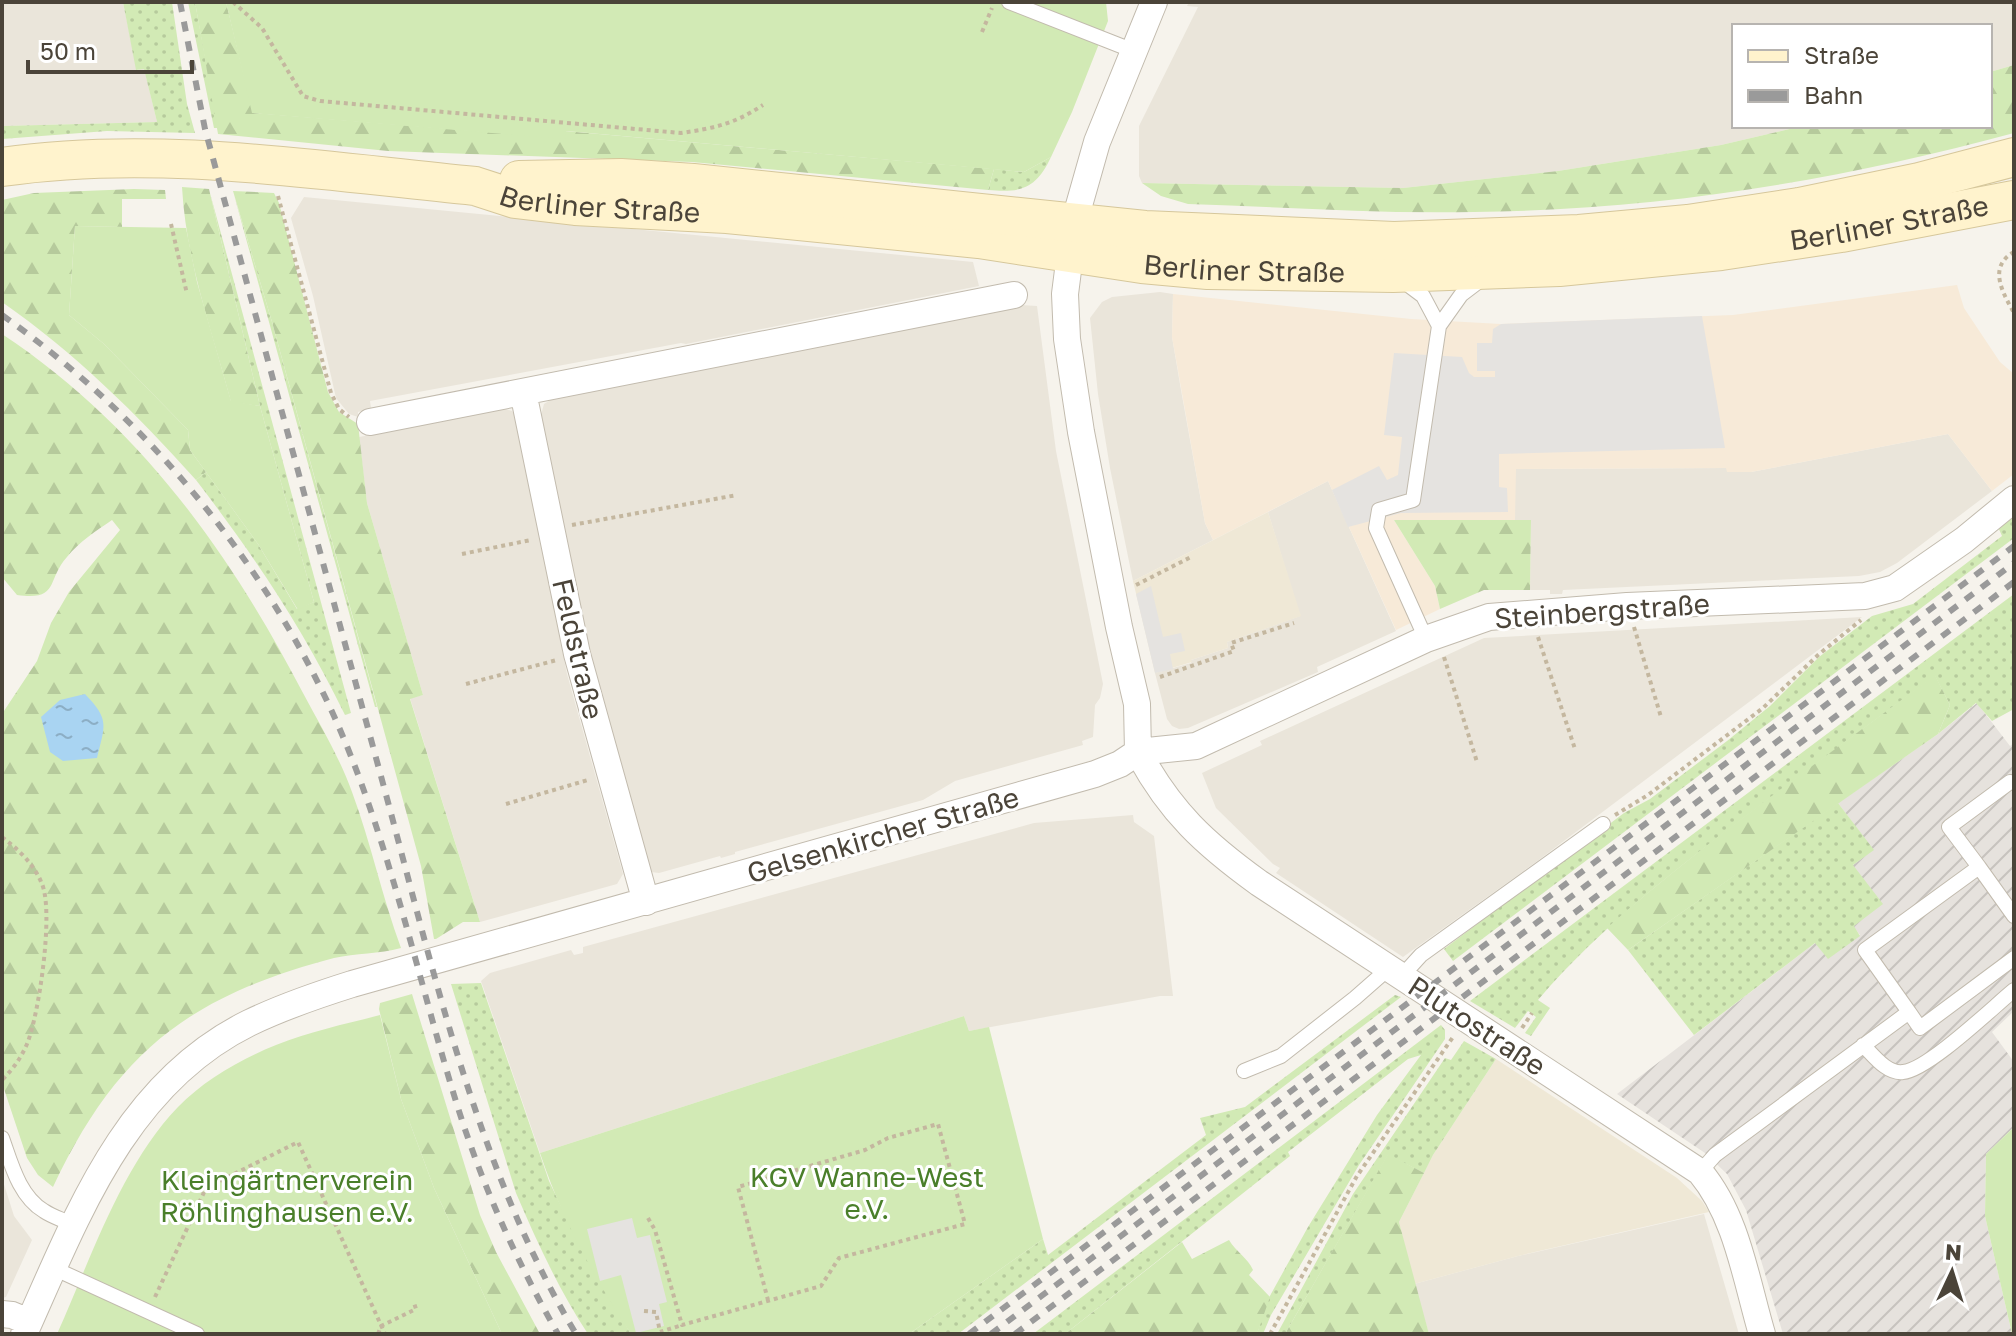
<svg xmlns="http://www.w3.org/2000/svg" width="2016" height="1336" viewBox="0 0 2016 1336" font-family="'Golos Text',sans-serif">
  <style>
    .residential { fill: #eae5da }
    .commercial { fill: #f7ead8 }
    .industrial { fill: url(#industrial-furrows) }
    .education { fill: #efe8d6 }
    .grass { fill: url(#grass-dots) }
    .forest { fill: url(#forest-firs) }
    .garden { fill: #d2eab5 }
    .parking { fill: #e5e3e0 }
    .water { fill: url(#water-ripples) }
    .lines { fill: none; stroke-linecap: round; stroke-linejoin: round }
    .service-casing { stroke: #c2bbae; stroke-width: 16 }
    .minor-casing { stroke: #c2bbae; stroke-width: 28 }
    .secondary-casing { stroke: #d6c79b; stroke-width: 40 }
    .path { stroke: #c4b79f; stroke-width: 4; stroke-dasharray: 4 4; stroke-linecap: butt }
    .service { stroke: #fff; stroke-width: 14 }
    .minor { stroke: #fff; stroke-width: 26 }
    .secondary { stroke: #fff3cd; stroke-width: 38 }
    .rail { stroke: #9a9a9a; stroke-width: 6; stroke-dasharray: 10 10; stroke-linecap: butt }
    .labels { text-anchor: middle; stroke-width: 6; stroke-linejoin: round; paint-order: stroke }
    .street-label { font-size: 28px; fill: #4b4439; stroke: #fff }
    .park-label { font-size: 28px; fill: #4a7f2a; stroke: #fff }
  </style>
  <defs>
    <pattern id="industrial-furrows" width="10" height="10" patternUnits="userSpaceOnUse" patternTransform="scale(2)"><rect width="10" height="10" fill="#e6e2dd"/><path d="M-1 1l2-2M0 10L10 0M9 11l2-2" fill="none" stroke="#c7c3be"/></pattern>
    <pattern id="grass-dots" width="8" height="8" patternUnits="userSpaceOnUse" patternTransform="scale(2)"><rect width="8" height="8" fill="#d2eab5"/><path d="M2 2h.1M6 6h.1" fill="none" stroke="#b6ca9c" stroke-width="1.8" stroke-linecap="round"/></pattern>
    <pattern id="forest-firs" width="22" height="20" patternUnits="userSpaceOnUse" patternTransform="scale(2)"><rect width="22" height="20" fill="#d2eab5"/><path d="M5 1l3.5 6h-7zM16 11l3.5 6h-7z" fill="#b6ca9c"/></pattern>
    <pattern id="water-ripples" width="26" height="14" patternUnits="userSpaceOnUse" patternTransform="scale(2)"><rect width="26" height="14" fill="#a9d4f2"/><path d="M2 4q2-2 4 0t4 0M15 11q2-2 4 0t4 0" fill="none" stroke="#8caec5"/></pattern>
  </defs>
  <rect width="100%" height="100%" fill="#f6f3ec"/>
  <path class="residential" d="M2,2H123L137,70L144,68L157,122L2,126Z
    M1189,2H2014V65L1990,72V26H1734V126H1802L1721,145L1558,171L1403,188L1142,183L1139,176V126L1198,7L1187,6Z
    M304,197L973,262L979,286L686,344L681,343L370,401L371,408L358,412V417L349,414L336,398L313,296L291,218Z
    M1160,292L1173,294L1172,337L1181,390L1205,523L1213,540L1133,581L1110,468L1098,394L1090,318L1102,302L1112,297Z
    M1021,305L1037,306L1056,451L1103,684L1100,698L1095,705L1093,737L1082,741L1083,745L955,781L923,800L735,852V854L721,858L720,856L659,873L651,872L589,653L541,415L544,404L552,399Z
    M505,409L512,411L515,415L567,674L623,874L617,884L480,922L410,698L423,695L367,503L359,437Z
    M1948,434L1992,491L1897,563L1880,572L1859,576L1563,590L1562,594H1550V590H1530L1531,521L1515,520V469L1727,468V471L1751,472Z
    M1328,481L1396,631L1317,667L1318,672L1188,728L1179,729L1172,726L1167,719L1155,673L1191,663V660L1228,648L1227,642L1300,616L1268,512Z
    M1862,617L1536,862L1403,957L1276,873L1280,868L1273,864L1216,808L1202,773L1262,745L1260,741L1484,638Z
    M1133,815L1134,822L1154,836L1173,996H1160L969,1031L964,1016L540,1153L481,981L490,973L571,950L574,955L583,953V947L1034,823Z
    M2,1178L14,1216L32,1240L6,1297L2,1298Z
    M1704,1214L1739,1334H1429L1414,1284L1518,1256Z"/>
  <path class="commercial" d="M1957,285L1964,308L2000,362L2014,374V474L1992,491L1948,434L1751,472H1727L1726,468L1516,469L1515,520H1394L1435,586L1440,609L1396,630L1328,481L1213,540L1205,523L1172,337L1173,294L1411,319L1501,324L1733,315Z"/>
  <path class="industrial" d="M1977,703L2010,746L2014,743V1011L1992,1032L2014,1062V1127L1986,1154L1985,1216L2012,1334H1783L1746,1210L1727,1174L1705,1153L1617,1094L1815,943L1860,935L1853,926V865L1873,850L1838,803L1938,734Z"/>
  <path class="education" d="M1268,512L1301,616L1227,642L1228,648L1191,660L1192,662L1155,673L1133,581Z
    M1496,1059L1677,1178L1702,1201L1709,1212L1518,1256L1414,1284L1399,1222L1433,1155Z"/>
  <path class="grass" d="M123,2H172L187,104L195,133L107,131L2,139V126L157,122L144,69L136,70Z
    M188,2H195L218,128H214Z
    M1051,157C1036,189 1021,193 988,190L994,169L1024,172Z
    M210,193L351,713L345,715C302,627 255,557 196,480L206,472L258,544L297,609L314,602L260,406Z
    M234,195L272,322L377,707H375Z
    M2014,515V538L1453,961L1444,949L1624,813L1650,799L1727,741L1770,706L1819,657L1872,616L1913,604L2002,536L1998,527Z
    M2014,594V709L1992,721L1976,703L1938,734L1950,705L1935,676C1876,719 1817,763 1758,807C1680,866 1602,925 1538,1000L1550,1008L1531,1036L1525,1033L1536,1017L1528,1011L1515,1028L1470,1001Z
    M1838,803L1874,850L1853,865L1883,904L1854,926L1860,936L1828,959L1815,943L1694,1035L1628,950Z
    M481,983L549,1181L581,1248L631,1334H588C559,1290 537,1242 516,1193L451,984Z
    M1395,995L1401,997L958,1334H909L1043,1239L1048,1255L1206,1135L1200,1118L1245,1107Z
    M1441,1025L1445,1030V1039L1359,1165L1271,1315L1263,1334H1257L1266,1303L1308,1227L1377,1115L1421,1055L1408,1059L1288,1152L1290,1156L1065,1334H1033Z
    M1464,1041L1496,1059L1433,1155L1424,1173L1388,1155L1285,1334H1277L1353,1194L1445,1058L1451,1060Z"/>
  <path class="forest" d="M195,2H226L253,113L564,138L565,131L994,169L988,190L692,162L388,151L218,134Z
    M2014,65V133C1836,181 1659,210 1474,212C1378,214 1283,207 1188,204L1161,196L1142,183L1403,188L1558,171L1721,145L1802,126H1990V72Z
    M182,187L209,189L260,406L231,402C212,331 186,261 182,187Z
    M134,189L165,190L166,199H122V227L75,226L69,315L104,344L188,430L190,450L206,472L196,480C137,414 75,353 2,302V200L34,193Z
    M233,191L274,193L279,203L328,392L339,412L358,424L367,503L423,695L410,699L480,922H463L436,939H434L421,866L272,322Z
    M2,334C138,424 229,551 303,693C320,725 340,758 352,792C371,843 382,897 401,948C379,954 356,953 334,958C190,996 117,1051 53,1187L38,1175L27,1158L2,1083V714L37,661L51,623L69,592L120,530L112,520C96,531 79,542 67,557C46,580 60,601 17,595L2,577Z
    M1394,520H1531L1530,590H1484L1440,609L1435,586Z
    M1935,675L1950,705L1938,734L1628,950L1607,928C1710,837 1825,758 1935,675Z
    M412,994L480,1215L496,1252L540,1334H502L434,1188L401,1099L379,1009L380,1003Z
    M1388,1154L1424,1173L1399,1222L1429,1334H1285Z
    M1229,1240C1236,1252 1248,1258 1253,1270L1249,1275L1270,1297L1257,1334H1065L1182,1242L1192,1259Z"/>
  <path class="garden" d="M226,2H1106L1108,21L1072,112L1051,157L1024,172L566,131L565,139L252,113Z
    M75,226L186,228L197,282L231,401L260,406L314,602L298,610L258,544L190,450L188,430L104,344L69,315Z
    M380,1015L401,1099L434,1188L502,1334H57C90,1261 121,1166 178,1107C204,1080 241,1059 276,1045C311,1031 346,1024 380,1015Z
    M964,1016L969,1031L989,1027L1043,1239L909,1334H631C594,1278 561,1217 540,1153Z
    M2014,1127V1334H2012L1985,1216L1986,1154Z"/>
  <path class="parking" d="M1702,316L1725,448L1499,454V487L1507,488L1508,512L1401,513L1348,527L1332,490L1379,466L1387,480L1398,475L1402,437L1384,435L1394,353L1462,357L1469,373L1474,377H1495V371H1477V343H1492L1493,329L1501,324Z
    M1151,586L1163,637L1181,633L1185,651L1170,654L1173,669L1155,673L1136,594Z
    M632,1218L637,1238L650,1235L667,1302L659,1304L664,1326L636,1333L621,1275L600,1281L587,1229Z"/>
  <path class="water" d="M85,694C110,720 105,725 97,758L63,761L50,752L41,717L60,700Z"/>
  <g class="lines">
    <g class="service-casing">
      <path id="service" d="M1009,2L1134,51
        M1403,281L1423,296L1439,326
        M1426,639L1376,528L1379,510L1413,500L1439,326L1461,295L1482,279
        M1979,867L1949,827L2010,782
        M1401,977L1421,955L1603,824
        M1909,1012L1920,1028L2014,958
        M1863,1045C1874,1056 1887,1074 1903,1072C1928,1070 1992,1008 2014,990
        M1244,1071L1281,1056L1355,998L1388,969
        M2,1138C11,1163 19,1196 44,1211C53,1217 64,1220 73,1225
        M1700,1172L1715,1155L1909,1012L1865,950L1979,867L2014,916
        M53,1268L197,1334"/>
    </g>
    <g class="minor-casing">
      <path id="minor" d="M523,392L577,654L646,902
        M370,422L1014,295
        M1138,752C1170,812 1205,844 1259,883L1700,1172C1737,1216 1746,1280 1762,1334
        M1138,752L1137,704L1119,627L1081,432L1067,339L1065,294L1074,223L1097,142L1154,2
        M2,1314L12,1315L29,1322
        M24,1334C77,1216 125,1084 249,1023C282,1007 317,995 352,984L1095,774L1120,764L1138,752L1196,746L1426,639L1489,617L1627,606L1865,596L1895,588L1964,540L2014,499"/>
    </g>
    <g class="secondary-casing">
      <g id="secondary">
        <path id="s1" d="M2,167C158,144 319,171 475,186L515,199L575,206L727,214L979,239L1142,264L1208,270L1393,273L1559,267L1721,251L1841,233L2014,200"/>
        <path d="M519,180L621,178L693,183L1145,230L1394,241L1579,234L1688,224L1799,207L1919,182L2014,157"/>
      </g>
    </g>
    <path class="path" d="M233,2L262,28L303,96L320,101L681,133C715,128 734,124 763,105
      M982,32L992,8
      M278,196L331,393L339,409L349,417
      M171,224L187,294
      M2014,252C1987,267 2003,293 2014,313
      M572,525L737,495
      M462,554L531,540
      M1136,585L1191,557
      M1634,627L1661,717
      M1538,637L1575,749
      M1444,657L1477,762
      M1160,677L1234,651L1231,643L1294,623
      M466,684L557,660
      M506,804L588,780
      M1615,815L1648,795L1763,708L1818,655L1861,620
      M2,837C19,850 34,864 42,884C54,912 39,1015 27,1044C21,1058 13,1069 2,1080
      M1522,1028L1532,1013
      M648,1218L655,1230L682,1325L821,1286L839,1258L965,1224L938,1124L888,1138L865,1150L738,1187L768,1300
      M155,1297L206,1188L298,1142L385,1334
      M644,1311L656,1312L660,1332L682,1325
      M378,1334L381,1326L416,1309L414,1303
      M1270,1334L1357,1176L1453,1037"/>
    <use href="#service" class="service"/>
    <use href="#minor" class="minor"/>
    <use href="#secondary" class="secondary"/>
    <path class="rail" d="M180,2L205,129C265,350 325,570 385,791C435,976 477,1168 576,1334
      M2,315C144,416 261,556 334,716C389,838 418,980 458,1108C483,1187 517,1262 558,1334
      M969,1334L2014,546
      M991,1334L2014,563
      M1015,1334L2014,582"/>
  </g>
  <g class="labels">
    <g class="street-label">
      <text dy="10" stroke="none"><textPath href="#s1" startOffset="602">Berliner Straße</textPath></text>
      <text dy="10" stroke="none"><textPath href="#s1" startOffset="1898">Berliner Straße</textPath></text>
      <text dy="10" stroke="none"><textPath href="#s1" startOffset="1250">Berliner Straße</textPath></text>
      <text transform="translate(1602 611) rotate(-4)" y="10">Steinbergstraße</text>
      <text transform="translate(578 649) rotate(77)" y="10">Feldstraße</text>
      <text transform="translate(883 835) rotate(-16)" y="10">Gelsenkircher Straße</text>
      <text transform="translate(1477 1026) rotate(33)" y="10">Plutostraße</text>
    </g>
    <g class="park-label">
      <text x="867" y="1187">KGV Wanne-West<tspan x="867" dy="32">e.V.</tspan></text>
      <text x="287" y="1190">Kleingärtnerverein<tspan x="287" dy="32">Röhlinghausen e.V.</tspan></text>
    </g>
  </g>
  <rect width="2016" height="1336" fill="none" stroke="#4b4439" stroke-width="8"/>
  <rect x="1732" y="24" width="260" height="104" fill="#ffffff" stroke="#b7b4b0" stroke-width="2"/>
  <rect x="1748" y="50" width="40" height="12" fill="#fff3cd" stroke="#b7b4b0" stroke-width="2"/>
  <text x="1804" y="64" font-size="24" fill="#4b4439">Straße</text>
  <rect x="1748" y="90" width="40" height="12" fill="#9a9a9a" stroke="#b7b4b0" stroke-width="2"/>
  <text x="1804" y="104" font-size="24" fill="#4b4439">Bahn</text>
  <g transform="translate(1952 1272) rotate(4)" stroke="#ffffff" stroke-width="6" paint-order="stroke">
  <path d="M0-6L14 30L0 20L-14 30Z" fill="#4b4439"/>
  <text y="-12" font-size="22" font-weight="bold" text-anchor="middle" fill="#4b4439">N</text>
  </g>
  <path d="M28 60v12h164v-12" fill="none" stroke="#4b4439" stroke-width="4"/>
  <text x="40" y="60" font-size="24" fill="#4b4439" stroke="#ffffff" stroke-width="6" paint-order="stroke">50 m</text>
</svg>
